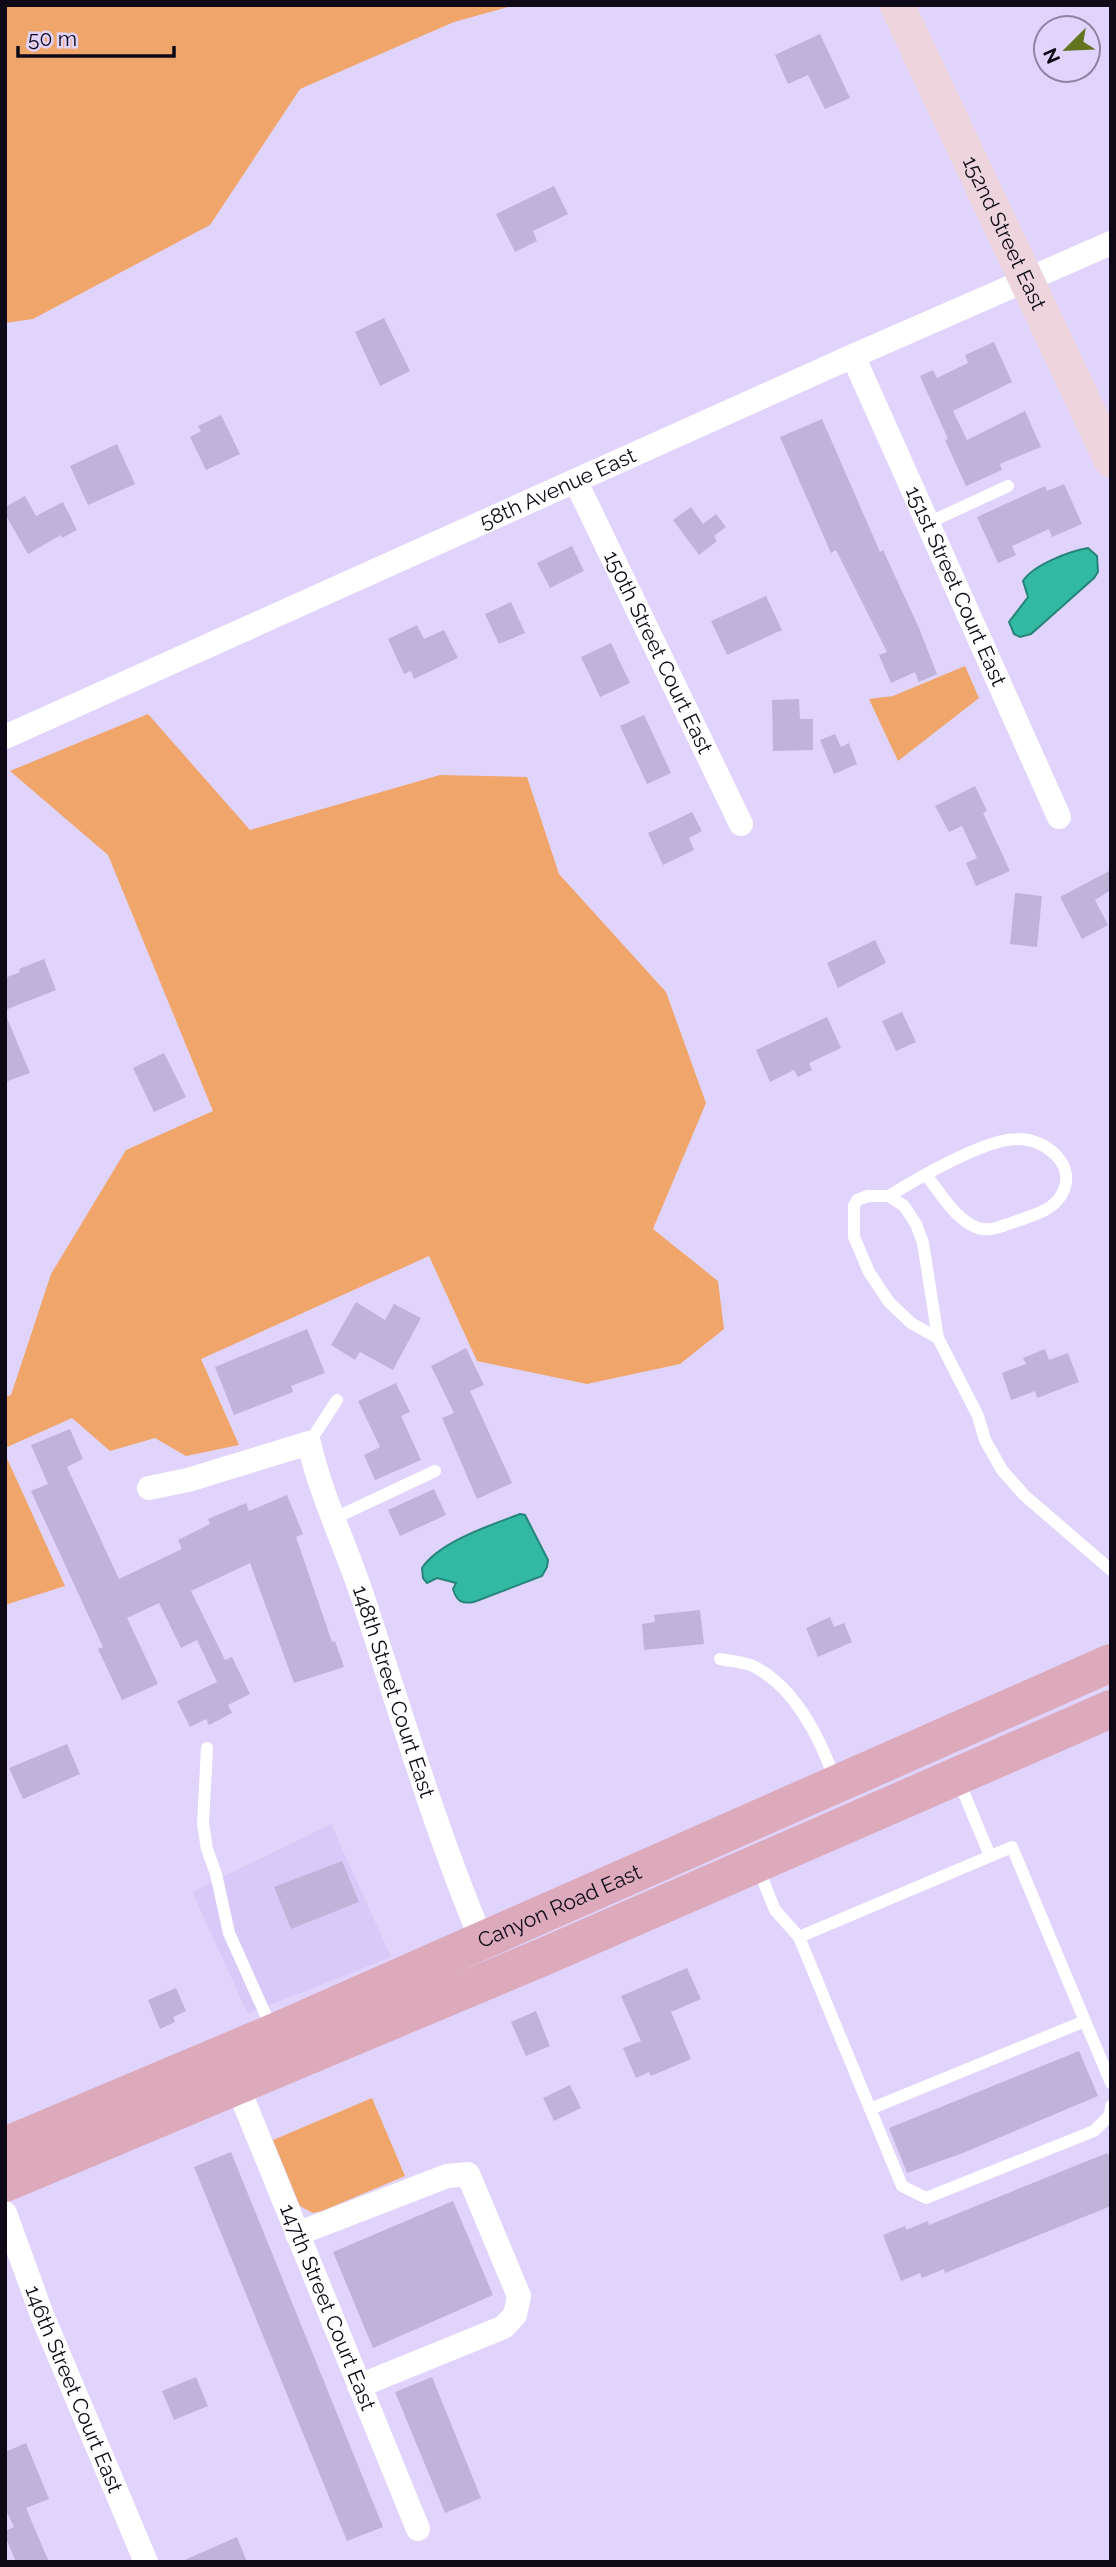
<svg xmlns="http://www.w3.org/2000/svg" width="1116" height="2567" viewBox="0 0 1116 2567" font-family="Raleway,sans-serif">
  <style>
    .built { fill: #d8c9f9 }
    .green { fill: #f0a66a }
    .water { fill: #31b9a3; stroke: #268479; stroke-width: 2 }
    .building { fill: #bfb3da }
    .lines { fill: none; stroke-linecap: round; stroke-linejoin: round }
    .lane { stroke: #fff; stroke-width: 12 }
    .street { stroke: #fff; stroke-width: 24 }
    .secondary { stroke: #edd4dd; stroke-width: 35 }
    .primary { stroke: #dcaabb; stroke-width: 38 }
    .labels { text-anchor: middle; stroke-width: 5; stroke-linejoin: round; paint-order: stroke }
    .street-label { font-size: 21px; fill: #0e0916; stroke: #e0d4fc }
  </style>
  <rect width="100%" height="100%" fill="#e0d4fc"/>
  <path class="built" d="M331,1824L391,1957L248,2014L192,1892Z"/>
  <path class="green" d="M5,5H515L454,22L300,89L210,225L33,319L5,323Z
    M965,666L979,698L898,761L869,699L893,696Z
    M148,714L250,830L440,775L527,777L559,874L666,992L706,1103L653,1229L718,1281L724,1329L680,1364L587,1384L477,1361L429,1256L201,1359L239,1445L186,1456L155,1438L110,1451L72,1418L5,1448V1397L11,1395L51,1274L126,1150L213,1111L108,855L10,771Z
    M5,1454L65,1586L5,1605Z
    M372,2098L405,2176L322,2211L313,2213L300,2206L273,2140Z"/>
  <path class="water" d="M1088,548L1097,556L1098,572L1094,578L1031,634L1020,637L1014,634L1009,622L1028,597L1023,581C1033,565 1070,551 1088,548Z
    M520,1514L525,1515L548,1560L547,1567L542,1576L474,1602C462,1604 457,1602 453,1589L456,1583L437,1578L427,1583L423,1578L422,1568C439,1542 491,1525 520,1514Z"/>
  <path class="building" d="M820,34L850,98L825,109L808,75L788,84L775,55Z
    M554,186L568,214L533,231L537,241L515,252L496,214Z
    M384,318L410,371L380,386L355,332Z
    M994,342L1012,382L953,411L967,440L1025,411L1041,447L1000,464L1002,470L966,486L945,440L948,439L920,376L933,370L937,378L968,363L965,355Z
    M221,415L240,454L206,470L190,437L201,431L198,426Z
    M822,419L880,552L883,550L919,628L937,674L919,682L915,672L891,683L879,655L887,652L836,550L831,553L780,437Z
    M117,444L135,484L88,505L70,466Z
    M1064,484L1082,524L1052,537L1049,529L1012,546L1016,555L998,563L977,517L1045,486L1047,491Z
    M25,496L36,516L63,502L77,530L62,538L61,535L28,554L5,514V507Z
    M691,507L703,524L716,514L726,527L714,536L717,541L699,555L673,520Z
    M572,546L584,571L550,588L537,563Z
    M766,596L782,630L727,655L711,621Z
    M511,602L525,633L499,644L485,614Z
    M417,625L424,639L444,630L458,658L414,679L411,671L404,674L388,639Z
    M611,643L630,683L600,697L581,657Z
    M799,699L800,719H813V750L773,751L772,700Z
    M644,715L671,773L647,784L620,726Z
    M835,734L841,747L849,743L857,764L834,774L820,740Z
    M975,786L987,811L983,813L1010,871L976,886L966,863L977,858L962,826L949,832L935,806Z
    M692,812L702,831L689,838L694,850L663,865L648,833Z
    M1111,870V890L1095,900L1108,925L1082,939L1060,897Z
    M1015,893L1042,896L1037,947L1010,944Z
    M875,940L886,963L838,988L827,963Z
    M44,959L56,990L5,1010V978L20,972L19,969Z
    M902,1012L916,1042L896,1051L882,1021Z
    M5,1013L30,1073L5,1082Z
    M827,1017L841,1048L809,1063L812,1070L798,1077L794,1070L770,1082L756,1050Z
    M164,1053L186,1097L154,1112L133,1068Z
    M356,1302L385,1320L394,1304L421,1318L393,1370L360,1352L355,1360L331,1345Z
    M307,1329L325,1373L291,1386L293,1392L234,1415L215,1367Z
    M466,1348L484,1385L470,1391L512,1483L477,1499L442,1418L454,1413L431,1366Z
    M1045,1349L1049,1360L1068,1353L1079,1382L1037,1398L1035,1391L1011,1400L1002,1373L1026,1364L1023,1358Z
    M396,1383L410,1412L401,1416L421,1460L375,1480L364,1455L380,1447L358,1401Z
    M70,1429L83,1459L67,1467L119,1579L182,1549L178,1540L210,1524L208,1519L246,1503L249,1511L287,1495L303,1534L296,1537L332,1642L335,1641L344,1667L294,1683L250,1563L191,1591L225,1660L232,1657L250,1694L228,1705L232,1713L209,1725L206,1719L190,1727L177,1701L217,1682L197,1640L181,1648L159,1603L127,1618L158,1684L122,1700L98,1649L103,1647L31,1491L48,1484L31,1445Z
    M434,1489L446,1515L400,1536L388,1510Z
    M700,1610L704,1644L644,1650L642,1624L655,1622L654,1615Z
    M830,1617L834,1627L844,1623L852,1642L818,1657L806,1628Z
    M67,1744L80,1774L23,1799L9,1768Z
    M342,1861L359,1902L291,1929L274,1887Z
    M687,1968L701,1999L671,2012L691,2059L651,2076L649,2072L636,2078L623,2048L641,2041L621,1996Z
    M176,1988L186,2011L173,2017L175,2022L160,2029L148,2000Z
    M536,2011L550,2046L526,2056L511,2022Z
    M1079,2051L1098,2096L963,2153L907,2173L889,2128Z
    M570,2085L581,2108L554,2121L543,2098Z
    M231,2152L383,2527L347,2541L194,2167Z
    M1107,2153L1108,2155L1111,2154V2206L945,2273L944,2269L922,2278L920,2273L901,2281L883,2235L905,2226L906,2230L928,2221L929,2225Z
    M453,2201L493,2295L373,2348L333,2252Z
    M196,2377L208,2406L174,2420L162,2391Z
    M432,2377L481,2498L445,2513L395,2392Z
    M26,2443L49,2499L26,2508L49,2562H16L5,2536V2531L14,2527L5,2508V2452Z
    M237,2537L247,2562H180Z"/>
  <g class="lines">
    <path class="lane" d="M928,523L1008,486
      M889,1196C918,1178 983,1140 1016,1139C1044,1137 1081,1166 1060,1197C1050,1212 1030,1216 1014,1222C1002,1226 990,1232 978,1228C956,1221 940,1192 926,1175
      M938,1338L911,1323L889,1302L869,1272L854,1237V1206L857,1200L868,1196H889L904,1206L916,1224L923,1243L938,1338L978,1416L985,1440L1002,1470L1024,1495L1111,1570
      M309,1443L337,1400
      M335,1518L435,1471
      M720,1659C730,1661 744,1662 753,1666C795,1687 820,1738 835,1780
      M207,1748L203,1824L207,1849L216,1874L229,1933L272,2029
      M958,1779L990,1856
      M758,1868L775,1910L799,1937L902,2186L926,2198L1094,2131L1110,2115L1111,2106
      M799,1937L1012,1847L1111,2083
      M870,2109L1085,2021"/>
    <g class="street">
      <path id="s1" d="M853,356L1059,817"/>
      <path id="s2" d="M576,482L741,824"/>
      <path id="s3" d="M5,737L853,356L1111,243"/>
      <path id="s4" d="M149,1488L188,1480L309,1443C321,1496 346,1546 363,1598C401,1713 435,1829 482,1941"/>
      <path id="s5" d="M237,2085L418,2529"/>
      <path id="s6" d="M5,2213L42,2315L146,2562"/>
      <path d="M297,2234L447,2176L468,2174L519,2296L515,2315L504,2327L359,2386"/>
    </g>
    <path class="secondary" id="s7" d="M897,5L1111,460"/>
    <g class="primary">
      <path id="s8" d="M5,2146L273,2033L1111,1663"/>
      <path d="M5,2183L543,1957L1111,1709"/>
    </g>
  </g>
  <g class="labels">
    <g class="street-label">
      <text dy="7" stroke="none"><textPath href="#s7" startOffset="252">152nd Street East</textPath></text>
      <text dy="7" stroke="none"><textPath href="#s3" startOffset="606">58th Avenue East</textPath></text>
      <text dy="7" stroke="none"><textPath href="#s1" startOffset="252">151st Street Court East</textPath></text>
      <text dy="7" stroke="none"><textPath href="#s2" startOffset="189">150th Street Court East</textPath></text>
      <text dy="7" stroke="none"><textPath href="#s4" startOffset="429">148th Street Court East</textPath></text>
      <text dy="7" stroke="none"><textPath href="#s8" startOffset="604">Canyon Road East</textPath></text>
      <text dy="7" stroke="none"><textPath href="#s5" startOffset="240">147th Street Court East</textPath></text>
      <text dy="7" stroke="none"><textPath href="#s6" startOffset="189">146th Street Court East</textPath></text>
    </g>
  </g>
  <rect width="1116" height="2567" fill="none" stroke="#0e0916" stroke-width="14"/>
  <g transform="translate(1067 49) rotate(246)"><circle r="33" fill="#e0d4fc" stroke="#8c83a0" stroke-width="2"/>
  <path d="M0-5L12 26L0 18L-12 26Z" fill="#63731f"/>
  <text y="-10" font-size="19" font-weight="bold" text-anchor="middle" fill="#0e0916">N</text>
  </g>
  <path d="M18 46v10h156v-10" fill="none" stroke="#0e0916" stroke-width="3.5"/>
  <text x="28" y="46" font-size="21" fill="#0e0916" stroke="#e0d4fc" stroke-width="5" paint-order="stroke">50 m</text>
</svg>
